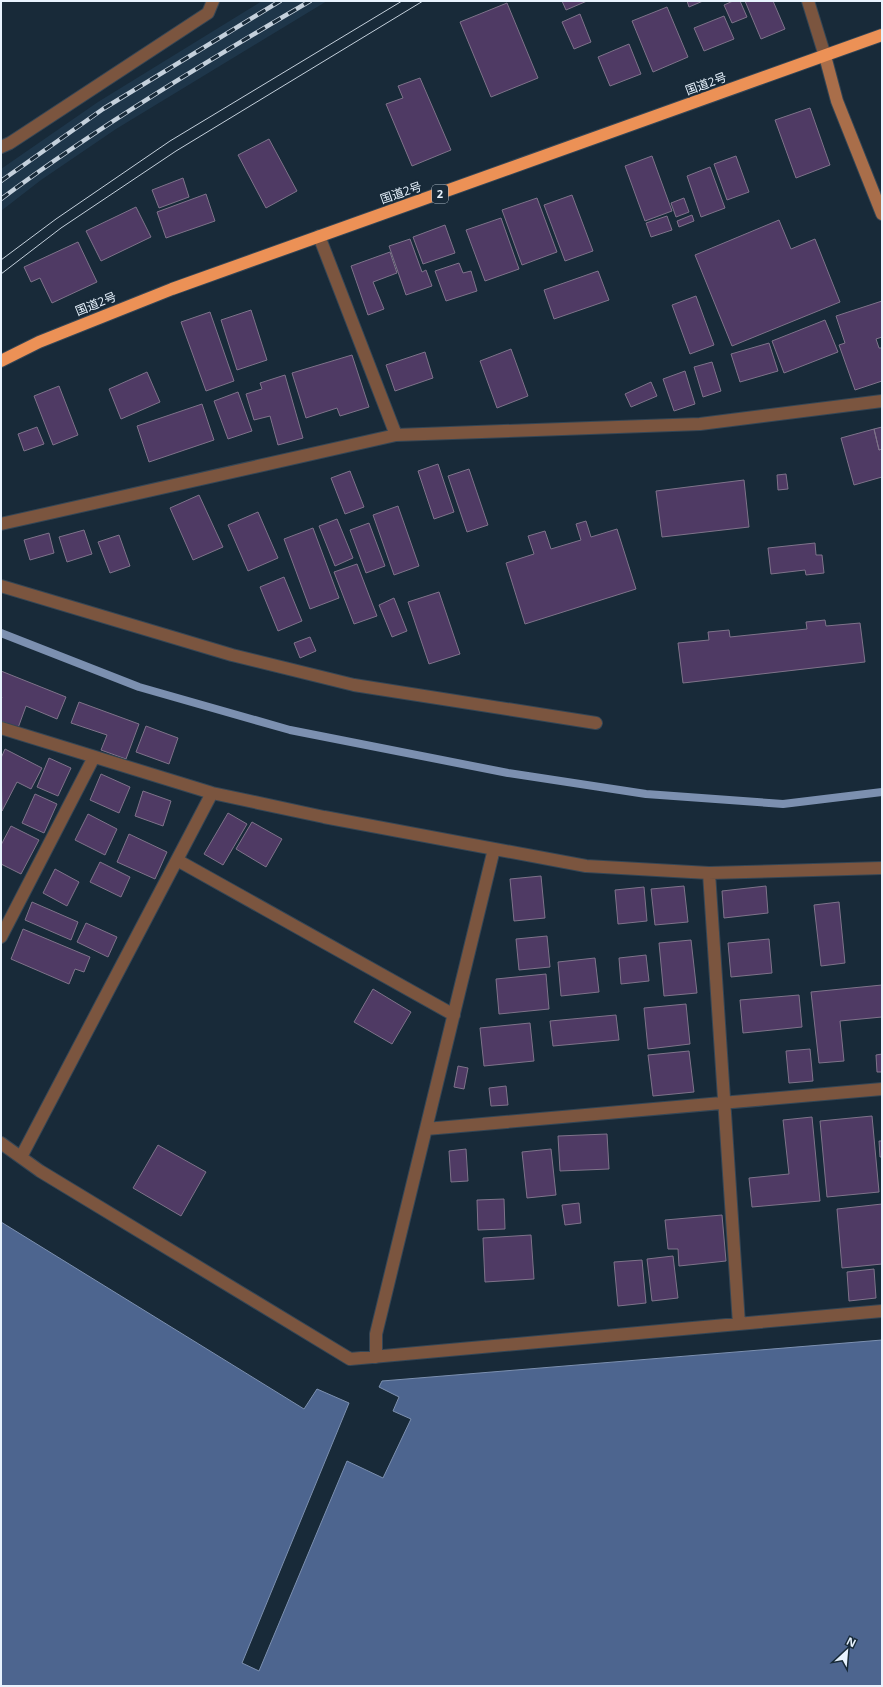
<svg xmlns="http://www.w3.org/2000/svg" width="883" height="1687" viewBox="0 0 883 1687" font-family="'Open Sans','Noto Sans JP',sans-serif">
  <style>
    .built { fill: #1e364a }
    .water { fill: #4d658f; stroke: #7c90b0 }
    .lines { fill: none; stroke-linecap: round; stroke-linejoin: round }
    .stream { stroke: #7c90b0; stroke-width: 8 }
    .building { fill: #4f3a64; stroke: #7e738a }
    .street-casing { stroke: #354655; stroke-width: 14 }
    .secondary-casing { stroke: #354655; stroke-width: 14 }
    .highway-casing { stroke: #354655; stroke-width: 14 }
    .street { stroke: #7b553f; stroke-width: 12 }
    .secondary { stroke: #a96e4a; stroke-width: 12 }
    .highway { stroke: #ec9156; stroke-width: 12 }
    .tram { stroke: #c4d0dc; stroke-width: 1 }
    .rail-casing { stroke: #c4d0dc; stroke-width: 4.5 }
    .rail { stroke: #182a39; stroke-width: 3; stroke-dasharray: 9; stroke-linecap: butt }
    .labels { text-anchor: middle; stroke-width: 4; stroke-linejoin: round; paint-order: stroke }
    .shield { fill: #182a39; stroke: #aab7c3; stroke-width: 1 }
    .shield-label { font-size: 11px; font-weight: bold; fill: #e8f3fe }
    .street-label { font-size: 12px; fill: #e8f3fe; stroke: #182a39 }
  </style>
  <rect width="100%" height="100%" fill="#182a39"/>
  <path class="built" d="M262,1H327L116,129L41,180L1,211V169L98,102Z"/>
  <path class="water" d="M1,1222L304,1409L317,1389L349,1403L242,1663L259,1671L347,1461L383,1478L411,1419L393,1411L399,1397L379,1387L382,1381L882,1340V1686H1Z"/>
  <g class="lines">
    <path class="stream" d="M1,633L139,687L290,730L508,773L646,794L783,804L882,792"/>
  </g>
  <path class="building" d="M562,1H587L566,10Z
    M687,1H703L689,7Z
    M733,1H740L747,17L732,23L724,5Z
    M745,1H773L785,29L761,39Z
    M507,3L538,78L491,97L460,22Z
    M667,7L688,57L653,72L632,21Z
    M580,14L591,42L574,49L562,22Z
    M724,16L734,39L704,51L694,28Z
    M629,44L641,74L610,86L598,57Z
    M420,78L451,150L412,166L386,104L403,98L398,86Z
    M810,108L830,165L796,178L775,120Z
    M269,139L297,191L266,208L238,155Z
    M652,156L672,211L645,221L625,166Z
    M736,156L749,192L727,200L714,164Z
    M710,167L725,208L701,217L687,176Z
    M183,178L189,197L159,208L152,190Z
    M206,194L215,221L166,238L157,212Z
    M572,195L593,251L565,261L544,205Z
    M537,198L557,252L522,265L502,210Z
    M684,198L689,212L676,217L671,203Z
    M136,207L151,237L101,261L86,231Z
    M692,215L694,221L679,227L677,221Z
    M667,216L672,230L651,237L646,223Z
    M501,218L519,269L485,281L466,230Z
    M779,220L791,249L815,239L840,302L732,346L695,255Z
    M445,225L455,253L423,264L413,237Z
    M410,239L422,272L426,270L432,286L406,295L389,246Z
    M78,242L97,282L52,303L40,278L31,282L24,267Z
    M390,252L397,273L373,282L384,309L368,315L351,266Z
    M459,263L463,273L471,271L477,291L446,301L435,271Z
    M598,271L609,300L554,319L544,290Z
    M696,296L714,345L690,354L672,305Z
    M882,301V337L876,339L879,348H882V381L855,390L839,345L845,343L836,316Z
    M251,310L267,360L237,370L221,320Z
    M210,312L234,381L206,391L181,322Z
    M825,320L838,352L784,373L772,341Z
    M769,343L778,371L740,382L731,354Z
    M511,349L528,396L497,408L480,361Z
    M425,352L433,378L395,391L386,365Z
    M352,355L369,407L340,416L337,408L306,418L292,373Z
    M712,362L721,391L703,397L694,367Z
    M685,371L695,404L674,411L663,379Z
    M147,372L160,402L121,419L109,389Z
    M285,375L303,438L278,445L270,416L254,420L246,394L262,389L260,383Z
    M651,382L657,396L631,407L625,394Z
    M59,386L78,435L53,445L34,396Z
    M238,392L252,431L228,439L214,401Z
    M202,404L214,440L149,462L137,426Z
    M37,427L44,444L24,451L18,434Z
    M882,427V449L879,450L874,429Z
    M874,429L879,450L882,449V477L854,485L841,438Z
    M438,464L454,512L434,519L418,471Z
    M469,469L488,525L467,532L448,476Z
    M350,471L364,507L345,514L331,478Z
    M786,474L788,489L778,490L777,475Z
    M744,480L749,527L662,537L656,491Z
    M199,495L223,547L193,560L170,508Z
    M398,506L419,566L394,575L373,515Z
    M258,512L278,558L248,571L228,525Z
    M337,519L353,558L335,566L319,526Z
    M586,521L591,537L617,529L636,589L525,624L506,563L534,554L528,536L545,531L551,549L581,540L576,524Z
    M369,523L385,566L366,573L350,530Z
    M313,528L339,598L310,609L284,539Z
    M84,530L92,554L67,562L59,537Z
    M49,533L54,553L30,560L24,540Z
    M119,535L130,566L110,573L98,542Z
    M815,543L816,555H822L824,573L806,575L805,570L771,574L768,548Z
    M357,564L377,616L354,624L334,572Z
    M284,577L302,621L278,631L260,587Z
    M439,592L460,654L429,664L408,602Z
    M394,598L407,631L392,637L379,605Z
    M825,620L826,626L860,623L865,662L683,683L678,643L709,640L708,632L729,630L730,637L807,629L806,622Z
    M310,637L316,651L300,658L294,643Z
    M1,671L66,697L57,719L26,706L18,728L1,721V700L2,697L1,696Z
    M79,702L139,724L126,759L101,750L107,735L71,723Z
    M146,726L178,738L169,764L136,752Z
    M5,749L42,768L31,789L17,782L2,811L1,758Z
    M49,758L71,768L58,796L37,787Z
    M101,774L130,787L119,813L90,800Z
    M143,791L171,801L163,826L135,816Z
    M35,794L57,804L44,833L22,823Z
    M228,813L247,824L223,865L204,854Z
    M88,814L117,829L105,855L75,840Z
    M252,822L282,839L266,867L236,849Z
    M11,826L39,840L21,874L1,864V845Z
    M129,834L167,852L155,879L117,862Z
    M100,862L130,877L121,897L90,882Z
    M55,869L79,882L67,906L43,893Z
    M541,876L545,918L514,921L510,879Z
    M684,886L688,922L655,925L651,889Z
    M766,886L768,913L724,918L722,891Z
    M644,887L647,921L618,924L615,890Z
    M32,902L78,922L71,940L25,920Z
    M839,902L845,963L821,966L814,905Z
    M86,923L117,937L108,957L77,942Z
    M23,929L90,957L84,972L75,969L69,984L11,959Z
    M547,936L550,967L519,970L516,939Z
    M769,939L772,973L731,977L728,943Z
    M691,940L697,993L664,996L659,943Z
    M646,955L649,981L621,984L619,958Z
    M595,958L599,992L561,996L558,962Z
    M546,974L549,1009L499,1014L496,979Z
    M882,985V1017L840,1021L844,1061L819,1063L811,992Z
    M373,989L411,1012L392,1044L354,1022Z
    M799,995L802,1027L743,1033L740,1000Z
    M686,1004L690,1044L648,1049L644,1008Z
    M616,1015L619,1040L553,1046L550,1021Z
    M530,1023L534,1061L484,1066L480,1028Z
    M810,1049L813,1081L789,1083L786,1051Z
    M689,1051L694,1092L653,1096L648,1055Z
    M882,1054V1072H877L876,1055Z
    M458,1066L468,1068L464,1089L454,1087Z
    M506,1086L508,1105L491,1106L489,1088Z
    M872,1116L879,1192L827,1197L820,1121Z
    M812,1117L820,1201L752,1207L749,1178L789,1174L783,1120Z
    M607,1134L609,1169L560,1171L558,1136Z
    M879,1141H882V1157H880Z
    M158,1145L206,1172L181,1216L133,1188Z
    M466,1149L468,1181L451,1182L449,1151Z
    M551,1149L556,1195L527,1198L522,1152Z
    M504,1199L505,1229L478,1230L477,1200Z
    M579,1203L581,1223L565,1225L562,1205Z
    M882,1204V1264L842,1268L837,1209Z
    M722,1215L726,1261L679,1266L678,1249H668L665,1220Z
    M531,1235L534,1279L485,1282L483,1238Z
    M673,1256L678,1298L652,1301L647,1259Z
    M642,1260L646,1303L618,1306L614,1262Z
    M874,1269L876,1298L849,1301L847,1272Z"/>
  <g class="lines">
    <g class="street-casing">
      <path id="street" d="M808,1L825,56
        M1,147L10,143L208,13L213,1
        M319,236L396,435
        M1,524L396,435L700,424L882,401
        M1,586L232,655L354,685L596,723
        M1,728L212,793L324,817L586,866L709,873L882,868
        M177,860L454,1015
        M709,873L739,1324
        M1,937L94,757
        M426,1129L882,1089
        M1,1143L40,1171L350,1359L882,1311
        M21,1157L212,793
        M376,1357V1334L494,849"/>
    </g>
    <g class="secondary-casing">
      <path id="secondary" d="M825,56L837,101L882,214"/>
    </g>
    <g class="highway-casing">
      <path id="highway" d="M1,361L39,342L172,289L882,35"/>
    </g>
    <use href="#street" class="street"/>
    <use href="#secondary" class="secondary"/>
    <use href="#highway" class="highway"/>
    <path class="tram" d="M1,260L56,219L170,141L402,1
      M1,274L61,228L176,151L423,1"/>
    <g class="rail-casing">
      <path id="rail" d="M1,181L103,109L280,1
        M1,199C99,126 204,63 310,1"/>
    </g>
    <use href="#rail" class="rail"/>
  </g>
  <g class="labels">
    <rect class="shield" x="432" y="185" width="16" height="18" rx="3"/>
    <g class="shield-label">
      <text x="440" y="198">2</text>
    </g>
    <g class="street-label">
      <text transform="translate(706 84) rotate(-20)" y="4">国道2号</text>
      <text transform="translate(401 193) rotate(-19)" y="4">国道2号</text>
      <text transform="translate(96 304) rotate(-22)" y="4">国道2号</text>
    </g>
  </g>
  <rect width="883" height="1687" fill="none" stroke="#e8f3fe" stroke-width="4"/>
  <g transform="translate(847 1651) rotate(26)" stroke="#182a39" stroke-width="3" paint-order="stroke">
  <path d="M0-3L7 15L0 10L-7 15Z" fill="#e8f3fe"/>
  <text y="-6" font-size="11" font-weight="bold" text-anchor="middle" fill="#e8f3fe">N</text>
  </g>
</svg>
